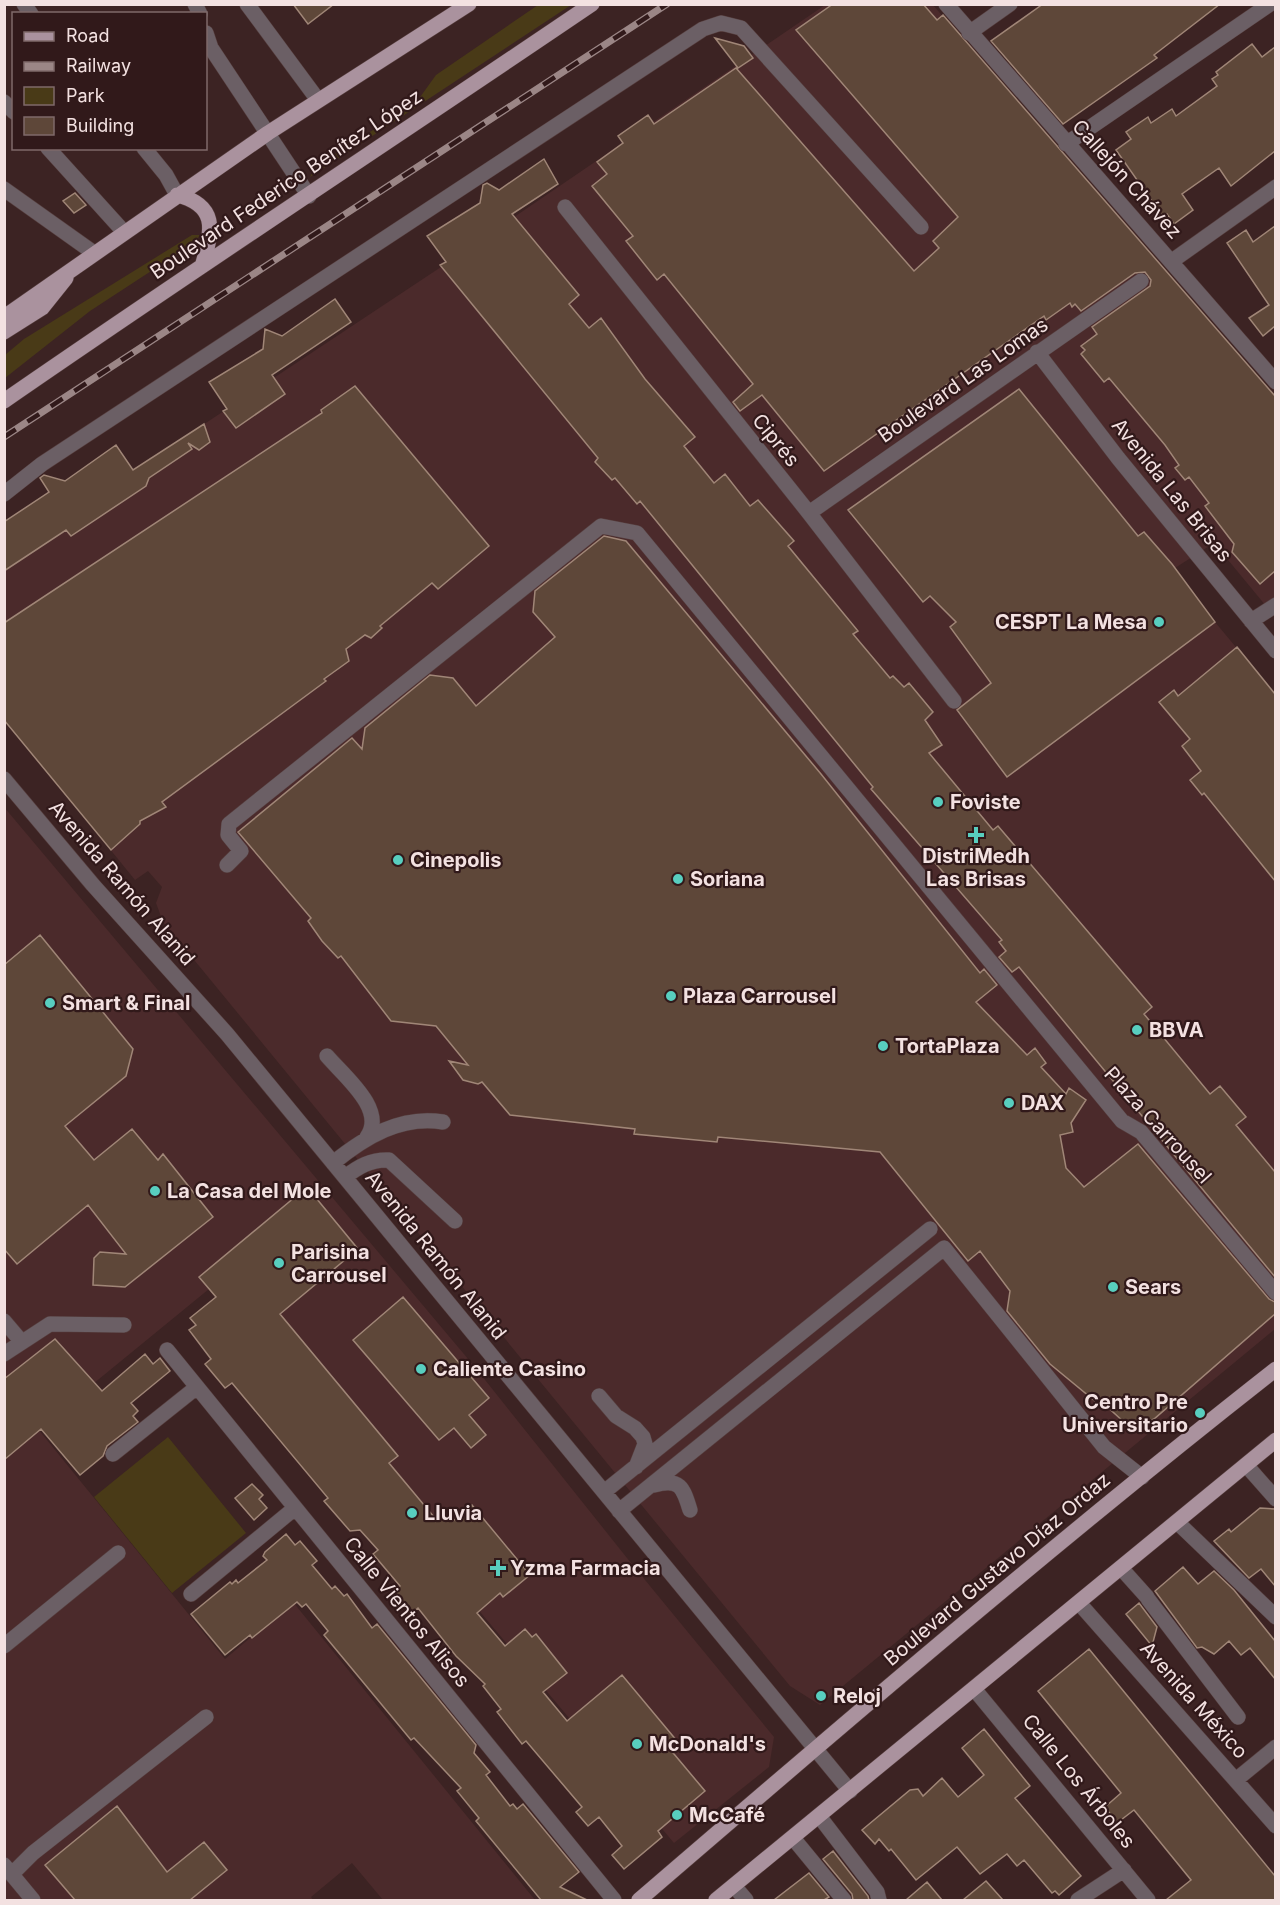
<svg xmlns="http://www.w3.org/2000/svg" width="1280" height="1905" viewBox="0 0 1280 1905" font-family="Inter,sans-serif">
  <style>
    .built { fill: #4b2a2b }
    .green { fill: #493a17 }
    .building { fill: #5e4739; stroke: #a08677; stroke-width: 1.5 }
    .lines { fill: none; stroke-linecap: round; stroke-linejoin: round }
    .minor-casing { stroke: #563e3e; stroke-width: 16 }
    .major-casing { stroke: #563e3e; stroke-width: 16 }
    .minor { stroke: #6b5f65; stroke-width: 15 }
    .major { stroke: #aa929e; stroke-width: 15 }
    .rail-casing { stroke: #9b8686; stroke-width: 7 }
    .rail { stroke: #31191a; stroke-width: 4.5; stroke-dasharray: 14; stroke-linecap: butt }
    .poi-dot { fill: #58cebf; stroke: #31191a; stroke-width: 2 }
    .labels { text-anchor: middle; stroke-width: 4.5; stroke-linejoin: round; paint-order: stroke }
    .street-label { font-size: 20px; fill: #f3e1e1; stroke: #31191a }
    .poi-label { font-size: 20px; font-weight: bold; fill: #f3e1e1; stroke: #31191a; text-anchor: start }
  </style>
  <rect width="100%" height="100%" fill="#3c2323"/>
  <path class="built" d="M825,5H933L1275,400V617L1214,543L1175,568L1215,622L1275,694V1329L820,1705L790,1686L163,922L156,903L162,887L148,871L135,880L5,720V556L438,269Z
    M4,807L474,1366L627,1558L774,1737L769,1767L674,1843L209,1289L38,1429L225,1659L293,1602L535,1900H383L352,1863L311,1897L313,1900H5Z"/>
  <path class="green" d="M538,5H571L310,177L315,168L325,160L410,107L418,100L436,75Z
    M192,235H200L194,243L90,311L5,378V355L24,339Z
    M168,1437L246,1533L172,1593L94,1497Z"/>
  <path class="building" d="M293,4H334L308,24Z
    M833,4H923L937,20L943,15L1275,396V571L1260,584L1232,552L1234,544L1205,506L1209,503L1189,477L1185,480L1175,468L1179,465L1165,445L1109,378L1104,382L1081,354L1085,350L1081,346L1097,334L1092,327L1150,286L1151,280L1145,272L1135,273L1081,311L1075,304L1072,307L1070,303L1046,320L1044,316L824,471L762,395L740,411L733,402L753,384L664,274L657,280L626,241L633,236L592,186L607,174L597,162L623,143L618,136L648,115L654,124L736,68L914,271L939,248L933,241L958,217L796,30Z
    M1043,4H1220L1154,55L1157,58L1063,124L991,41Z
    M715,38L744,46L753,58L738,68Z
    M1252,44L1262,57L1275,47V151L1231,186L1219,168L1182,194L1193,210L1174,224L1167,214L1163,217L1116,150L1131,139L1126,132L1148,117L1151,123L1172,109L1176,116L1217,86L1212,79L1218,75L1216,72Z
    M544,159L558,184L512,214L579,295L569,304L589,328L601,318L645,379L695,437L684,446L714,483L725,474L750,506L758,500L794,541L788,546L858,631L853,634L890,678L893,676L904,687L909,683L933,712L925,720L942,745L929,753L993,830L998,826L1152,1007L1144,1014L1210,1094L1220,1086L1246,1117L1236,1125L1275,1172V1277L1019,967L1012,972L999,957L1006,951L999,942L1002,940L871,789L873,787L640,501L637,504L615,478L612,480L595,462L598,458L440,265L446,262L427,236L480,203L483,185L487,183L499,190Z
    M75,193L86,205L74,213L63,201Z
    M1275,226V326L1263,336L1249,318L1269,305L1227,243L1246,230L1253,242Z
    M335,299L351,322L272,375L285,394L236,428L223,411L227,409L209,382L263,349L265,329L282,336Z
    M355,386L489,546L438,589L432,583L380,626L382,628L371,638L365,635L346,649L349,661L324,679L326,681L162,802L166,807L140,821V824L111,850L4,720V623L322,413L321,410Z
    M1019,389L1138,536L1144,532L1172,564L1215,622L1007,777L957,710L991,683L950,627L956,622L930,596L923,602L848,510Z
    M204,424L210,442L199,450L188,443L192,449L149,478L146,486L71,536L66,530L4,571V522L49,492L40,478L44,475L65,481L116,445L133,470Z
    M604,536L626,541L821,774L980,973L984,969L997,985L976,1002L1027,1055L1035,1048L1046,1063L1041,1067L1066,1094L1069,1088L1086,1100L1071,1123L1073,1132L1060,1135L1066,1168L1084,1187L1138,1144L1269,1299L1275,1302V1314L1154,1419L1143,1424L1124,1422L1104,1404L1101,1406L1050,1364L1007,1311L1010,1291L980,1251L968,1261L880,1152L718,1137L717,1142L634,1134L635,1129L510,1115L482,1082L478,1084L463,1080L449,1061L468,1065L436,1026L391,1021L341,956L338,958L322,941L308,921L311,918L238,832L352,738L362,749L365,728L430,675L453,678L476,706L555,637L533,612L535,591Z
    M1237,647L1275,694V881L1204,793L1202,795L1190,780L1201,771L1182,746L1190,739L1159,702L1174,690L1178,696Z
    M40,935L133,1049L126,1076L65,1126L94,1160L132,1129L158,1160L163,1154L213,1217L125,1287L93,1285L94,1258L100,1252L126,1254L88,1205L17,1264L4,1249V965Z
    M307,1187L358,1249L280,1314L398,1456L389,1463L434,1517L443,1509L453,1521L472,1505L530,1575L503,1597L500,1593L477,1613L505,1646L525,1629L532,1637L536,1634L567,1673L543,1692L567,1721L622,1675L677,1741L669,1748L705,1791L658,1831L662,1837L624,1869L612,1855L622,1846L599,1817L588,1826L576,1812L582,1807L526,1741L522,1744L497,1712L501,1709L483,1686L485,1684L456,1656L418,1608L411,1614L394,1592L400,1586L373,1554L378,1550L360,1530L350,1531L324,1501L328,1498L232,1383L225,1388L205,1364L211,1359L189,1330L196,1325L190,1318L216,1297L199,1277Z
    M403,1297L489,1398L469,1415L486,1435L471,1448L454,1428L439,1440L353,1340Z
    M55,1339L102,1391L145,1354L153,1364L160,1358L170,1371L131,1403L138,1411L133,1416L138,1422L107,1446L103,1456L80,1475L41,1429L4,1460V1379Z
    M252,1484L263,1495L259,1499L267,1508L254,1520L235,1498Z
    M1260,1508L1275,1509V1586L1261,1569L1249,1578L1214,1541L1229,1529L1231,1532Z
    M286,1534L295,1545L300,1541L317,1561L312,1565L332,1589L335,1586L344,1596L347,1594L372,1628L377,1624L476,1745L474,1753L490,1772L486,1775L510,1806L513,1804L517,1809L523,1804L579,1872L560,1887L587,1900H541L476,1821L479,1818L457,1791L461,1788L414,1738L411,1740L324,1635L328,1631L306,1604L302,1607L297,1602L252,1638L250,1635L225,1655L191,1614L230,1582L232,1584L236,1580L238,1583L267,1560L263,1556L265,1552Z
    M1183,1567L1198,1584L1214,1571L1234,1590L1275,1641V1679L1250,1648L1241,1655L1229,1641L1214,1654L1202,1647L1197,1648L1155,1591Z
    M1139,1603L1157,1627L1152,1646L1126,1614Z
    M1089,1649L1275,1876V1900H1166L1191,1880L1134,1810L1117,1823L1105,1807L1121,1793L1038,1691Z
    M984,1729L1030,1786L1015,1798L1081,1876L1059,1895L1055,1891L1052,1893L1024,1860L1017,1866L1007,1854L980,1874L957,1847L916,1880L891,1849L889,1851L879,1839L875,1844L862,1830L910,1790L918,1789L923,1796L942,1778L958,1797L984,1775L962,1748Z
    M117,1806L167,1872L204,1842L227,1870L190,1900H75L45,1865Z
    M833,1851L868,1896L869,1900H853L852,1894L823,1859Z
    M809,1873L829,1897L824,1900H774Z
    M986,1881L1003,1900H963Z
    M927,1882L942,1900H906Z"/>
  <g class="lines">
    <g class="minor-casing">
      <path id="minor" d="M24,4L31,14
        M195,4L200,14
        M247,4L318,100
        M946,4L1276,382
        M206,33L211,48L309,196
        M969,33L1010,4
        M4,102L14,112
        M1066,144L1270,4
        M48,148L124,232
        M144,148L166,175L177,195
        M4,189L94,253
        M565,207L809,513L954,701
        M1172,261L1276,187
        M1037,352L1118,458L1276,651
        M4,494L42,464L703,29L721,23L741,28L921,227
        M809,513L1141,281
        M1251,621L1276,605
        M4,779L93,885L227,1034L850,1791
        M227,865L241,851L228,835L229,824L601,526L637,533L1122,1121L1141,1132L1276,1293
        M327,1056C344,1076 387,1110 367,1137
        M333,1163C365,1137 401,1115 443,1122
        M345,1177C358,1167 371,1159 389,1160L455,1221
        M4,1321L21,1341
        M167,1350L614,1900
        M4,1354L50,1324L124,1325
        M599,1396L616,1416L635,1428L643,1437L645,1444L636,1467
        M113,1454L197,1387
        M1246,1465L1276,1499
        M654,1485C680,1478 683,1487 690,1510
        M604,1492L930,1229
        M619,1511L944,1248L1104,1447L1142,1477
        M1177,1522L1276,1617
        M1121,1568L1147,1597
        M191,1594L295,1508
        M1148,1599L1238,1717
        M1079,1603L1276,1826
        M4,1646L118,1553
        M975,1690L1148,1900
        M1237,1779L1276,1747
        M819,1816L877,1892L879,1900
        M793,1838L844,1900
        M4,1865L33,1900
        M12,1874L33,1853L206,1717
        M734,1886L746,1900
        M1078,1900L1124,1870"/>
    </g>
    <g class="major-casing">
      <path id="major" d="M177,195C217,205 213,229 203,263
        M4,317L268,133L469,4
        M4,332L42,308L66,278
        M4,401C199,266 396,137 592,4
        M639,1900C848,1720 1058,1540 1276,1369
        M716,1900L1276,1440"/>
    </g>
    <use href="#minor" class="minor"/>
    <use href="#major" class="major"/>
    <g class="rail-casing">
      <path id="rail" d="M4,437L667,4"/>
    </g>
    <use href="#rail" class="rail"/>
  </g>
  <g class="poi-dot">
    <circle cx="1159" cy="622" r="6"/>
    <circle cx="938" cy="802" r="6"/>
    <path d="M973 826h6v6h6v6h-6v6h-6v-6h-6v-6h6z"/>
    <circle cx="398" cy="860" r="6"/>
    <circle cx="678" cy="879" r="6"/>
    <circle cx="671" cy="996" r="6"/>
    <circle cx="50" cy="1003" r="6"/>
    <circle cx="1137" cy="1030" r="6"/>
    <circle cx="883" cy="1046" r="6"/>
    <circle cx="1009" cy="1103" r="6"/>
    <circle cx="155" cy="1191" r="6"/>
    <circle cx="279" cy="1263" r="6"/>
    <circle cx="1113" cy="1287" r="6"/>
    <circle cx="421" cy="1369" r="6"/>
    <circle cx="1200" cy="1413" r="6"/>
    <circle cx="412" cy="1513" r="6"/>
    <path d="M495 1559h6v6h6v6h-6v6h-6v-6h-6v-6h6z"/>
    <circle cx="821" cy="1696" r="6"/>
    <circle cx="637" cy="1744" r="6"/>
    <circle cx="677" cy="1815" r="6"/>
  </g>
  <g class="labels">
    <g class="street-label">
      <text transform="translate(1127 179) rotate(48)" y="7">Callejón Chávez</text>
      <text transform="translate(286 184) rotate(-34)" y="7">Boulevard Federico Benítez López</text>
      <text transform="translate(963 380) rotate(-35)" y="7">Boulevard Las Lomas</text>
      <text transform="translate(776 440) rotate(51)" y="7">Ciprés</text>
      <text transform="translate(1172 490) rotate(51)" y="7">Avenida Las Brisas</text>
      <text transform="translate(122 883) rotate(49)" y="7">Avenida Ramón Alanid</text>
      <text transform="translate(1158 1125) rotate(48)" y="7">Plaza Carrousel</text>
      <text transform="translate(436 1255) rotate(51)" y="7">Avenida Ramón Alanid</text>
      <text transform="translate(997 1569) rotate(-40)" y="7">Boulevard Gustavo Díaz Ordaz</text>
      <text transform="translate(407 1612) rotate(51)" y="7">Calle Vientos Alisos</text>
      <text transform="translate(1194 1700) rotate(48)" y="7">Avenida México</text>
      <text transform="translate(1079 1781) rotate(51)" y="7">Calle Los Árboles</text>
    </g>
    <g class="poi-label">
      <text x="1147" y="629" text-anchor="end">CESPT La Mesa</text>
      <text x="950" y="809">Foviste</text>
      <text x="976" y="863" text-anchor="middle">DistriMedh<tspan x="976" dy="23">Las Brisas</tspan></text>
      <text x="410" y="867">Cinepolis</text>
      <text x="690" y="886">Soriana</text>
      <text x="683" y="1003">Plaza Carrousel</text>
      <text x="62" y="1010">Smart &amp; Final</text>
      <text x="1149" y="1037">BBVA</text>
      <text x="895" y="1053">TortaPlaza</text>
      <text x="1021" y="1110">DAX</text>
      <text x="167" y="1198">La Casa del Mole</text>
      <text x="291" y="1259">Parisina<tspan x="291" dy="23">Carrousel</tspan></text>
      <text x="1125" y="1294">Sears</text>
      <text x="433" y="1376">Caliente Casino</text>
      <text x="1188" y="1409" text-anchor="end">Centro Pre<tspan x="1188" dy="23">Universitario</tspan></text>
      <text x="424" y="1520">Lluvia</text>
      <text x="510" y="1575">Yzma Farmacia</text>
      <text x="833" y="1703">Reloj</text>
      <text x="649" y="1751">McDonald's</text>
      <text x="689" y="1822">McCafé</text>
    </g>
  </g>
  <rect width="1280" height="1905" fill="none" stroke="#f3e1e1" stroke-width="12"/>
  <rect x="12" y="12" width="195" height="138" fill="#31191a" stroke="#7f696a" stroke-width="1.5"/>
  <rect x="24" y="32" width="30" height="9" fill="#aa929e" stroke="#7f696a" stroke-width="1.5"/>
  <text x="66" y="42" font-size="18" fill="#f3e1e1">Road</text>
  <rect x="24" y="62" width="30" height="9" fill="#9b8686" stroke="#7f696a" stroke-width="1.5"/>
  <text x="66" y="72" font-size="18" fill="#f3e1e1">Railway</text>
  <rect x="24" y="87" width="30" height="18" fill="#493a17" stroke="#7f696a" stroke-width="1.5"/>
  <text x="66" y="102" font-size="18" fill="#f3e1e1">Park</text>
  <rect x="24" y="117" width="30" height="18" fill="#5e4739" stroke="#7f696a" stroke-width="1.5"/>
  <text x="66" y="132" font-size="18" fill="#f3e1e1">Building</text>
</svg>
